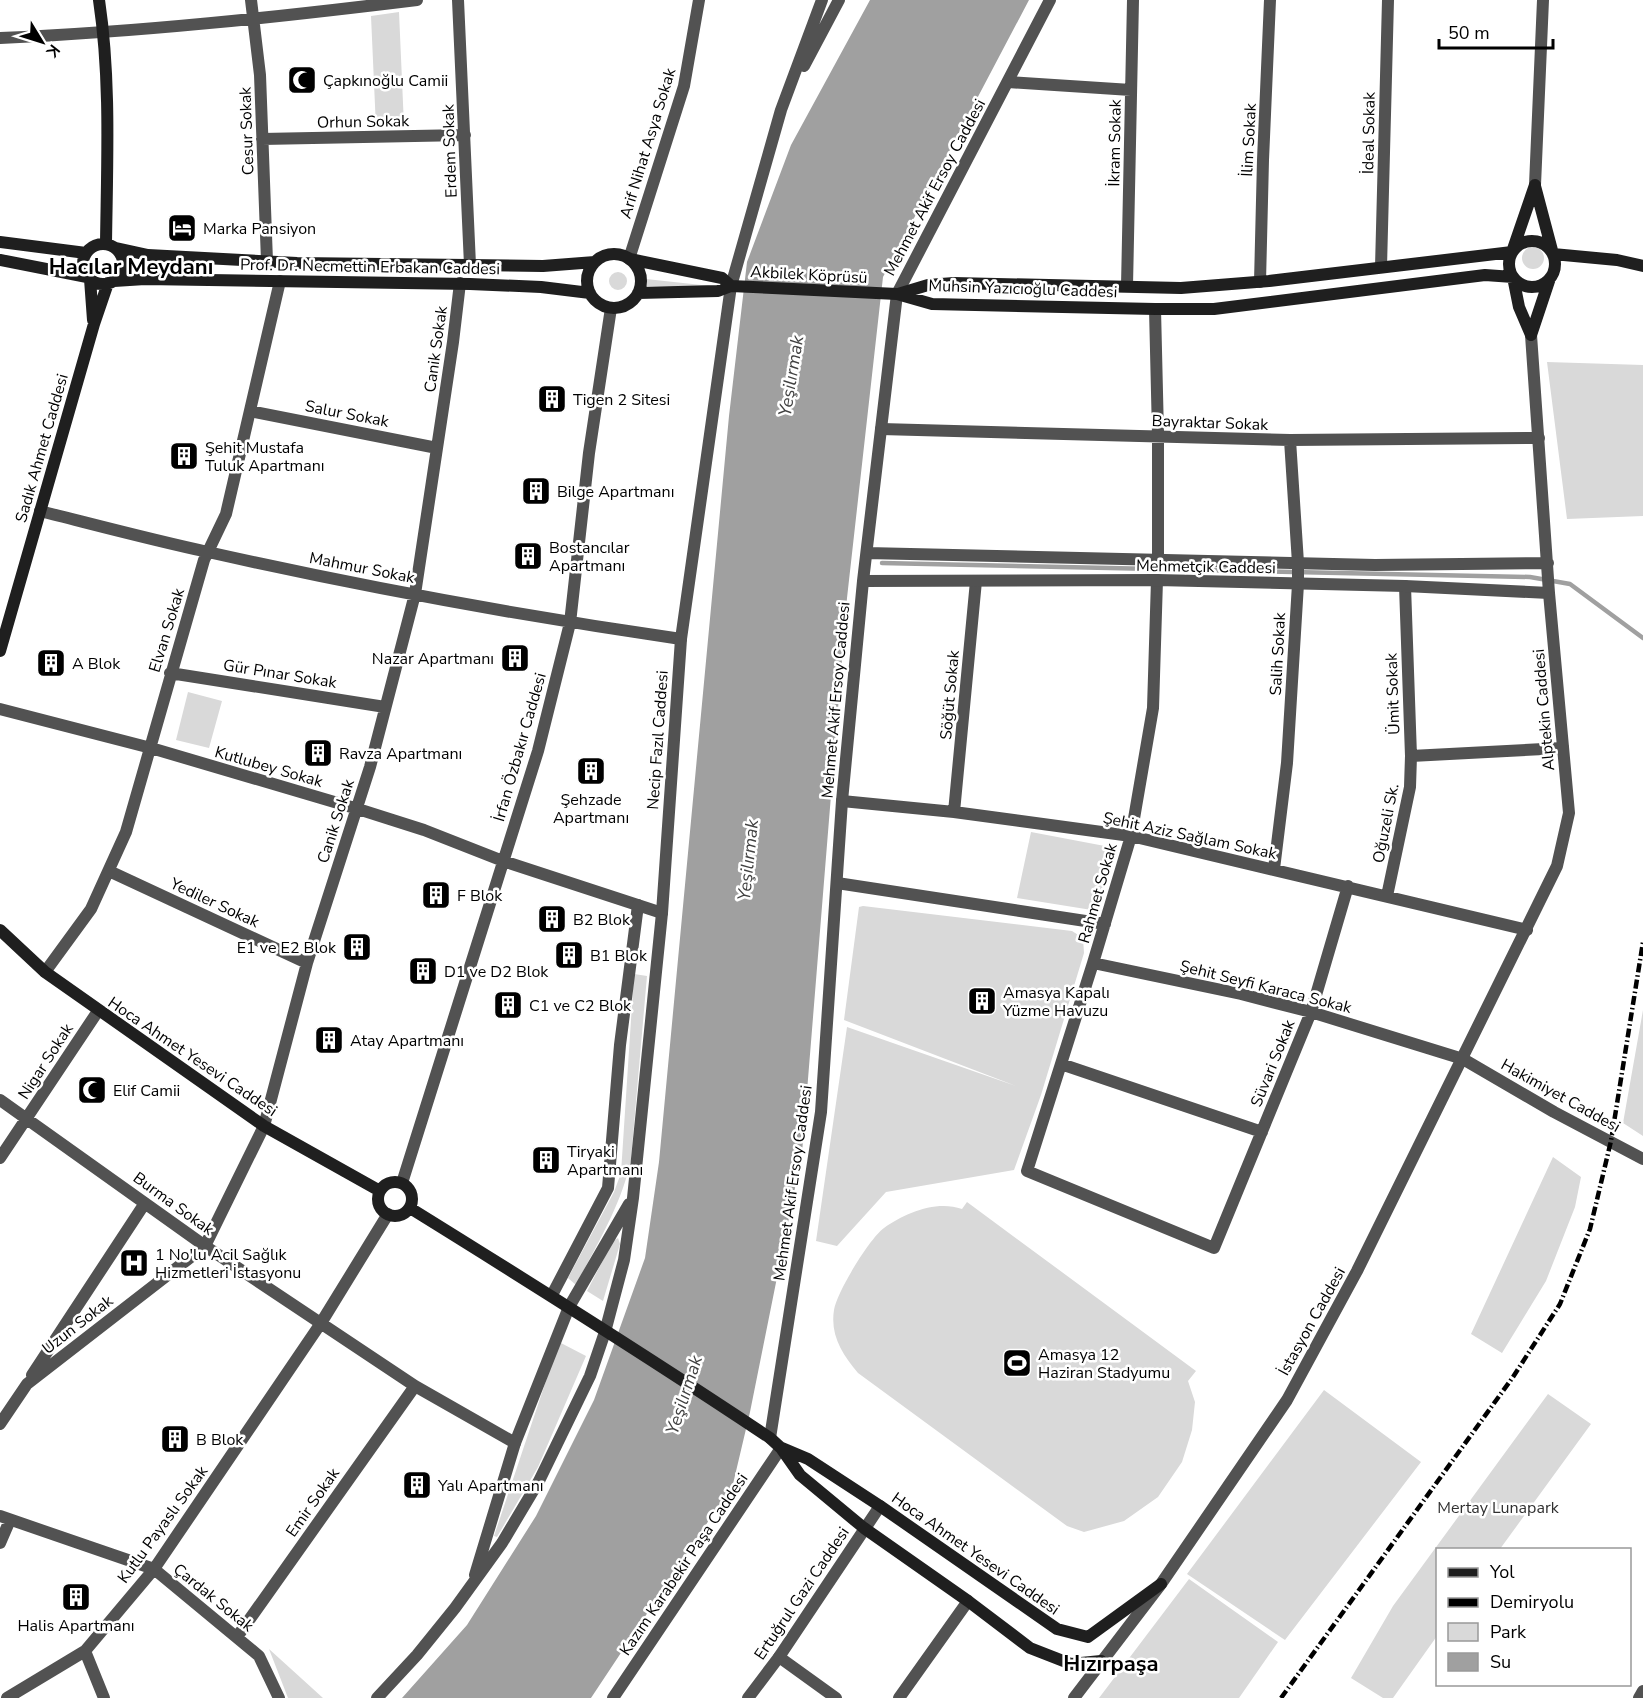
<svg xmlns="http://www.w3.org/2000/svg" width="1643" height="1698" viewBox="0 0 1643 1698" font-family="'Nunito Sans',sans-serif">
  <style>
    .green { fill: #d9d9d9 }
    .water { fill: #a0a0a0 }
    .lines { fill: none; stroke-linecap: round; stroke-linejoin: round }
    .stream { stroke: #a0a0a0; stroke-width: 4.5 }
    .minor { stroke: #525252; stroke-width: 12 }
    .tertiary { stroke: #525252; stroke-width: 12 }
    .secondary { stroke: #1f1f1f; stroke-width: 12 }
    .rail { stroke: #000; stroke-width: 4.5; stroke-dasharray: 9 3 1.5 3; stroke-linecap: butt }
    .labels { text-anchor: middle; stroke-width: 5; stroke-linejoin: round; paint-order: stroke }
    .poi-label { font-size: 16px; fill: #000; stroke: #fff; text-anchor: start }
    .street-label { font-size: 16px; fill: #000; stroke: #fff }
    .park-label { font-size: 16px; fill: #303030; stroke: #fff }
    .water-label { font-size: 18px; font-style: italic; fill: #414141; stroke: #fff }
    .district-label { font-size: 22px; font-weight: bold; fill: #000; stroke: #fff }
  </style>
  <rect width="100%" height="100%" fill="#fff"/>
  <path class="green" d="M399,12L404,126L376,128L371,16Z
    M1522 258a11 11 0 1 1 22 0a11 11 0 1 1-22 0Z
    M609 281a9 9 0 1 1 18 0a9 9 0 1 1-18 0Z
    M646,279L720,287L645,286Z
    M1547,362L1643,365V516L1567,519Z
    M188,692L222,701L209,748L176,740Z
    M1031,832L1110,847L1098,911L1017,898Z
    M863,906L1072,931L1083,938L1084,953L1041,1095L1014,1170L886,1192L837,1246L816,1241L847,1027L1016,1086L844,1020L859,907Z
    M634,974L647,976L631,1159C622,1204 597,1244 576,1285L568,1278L614,1192L621,1173Z
    M1643,1010V1136L1623,1123Z
    M1553,1157L1581,1177L1575,1207L1546,1281L1502,1353L1471,1334Z
    M967,1202L1196,1371L1188,1381L1195,1402L1192,1430L1182,1462L1158,1497L1124,1521L1084,1532L1067,1526L858,1373C842,1354 830,1335 834,1310C837,1292 869,1239 884,1228C905,1213 936,1200 962,1209Z
    M618,1238L620,1244L603,1301L587,1291L613,1241Z
    M559,1342L586,1356L538,1467L497,1537L494,1536Z
    M1324,1390L1421,1462L1285,1640L1187,1574Z
    M1548,1394L1591,1424L1500,1549L1438,1550L1437,1636L1393,1698H1383L1351,1678L1393,1606Z
    M1189,1579L1278,1642L1239,1698H1099Z
    M269,1649L323,1698H288Z"/>
  <path class="water" d="M870,0H1029L883,277L847,598L802,1153L750,1412L733,1484L591,1698H402L467,1625L536,1516L594,1400L645,1258L659,1162L729,416L747,262L791,145Z"/>
  <g class="lines">
    <path class="stream" d="M882,563L1530,577L1570,584L1643,638"/>
    <path class="minor" d="M251,0L260,75L267,261
      M458,0L470,265
      M0,38C140,32 278,17 417,0
      M1008,82L1131,90
      M262,139L465,135
      M629,259L684,86L699,0
      M1381,267L1388,0
      M1260,282L1263,160L1270,0
      M1127,286L1133,0
      M1155,309L1158,434V559
      M250,411L437,448
      M881,429L1290,440L1539,438
      M40,511C96,525 152,540 208,552C364,587 523,616 681,639
      M1157,580L1153,708L1131,836L1093,963L1027,1171L1214,1248L1311,1012L1348,886
      M1405,586L1411,756L1563,748
      M170,673L385,707
      M0,709L151,748L358,809L424,830L503,861L662,913
      M842,801L954,812L1131,836L1527,930
      M954,812L976,581
      M1274,869L1287,763L1298,584V563L1290,440
      M109,871L307,963
      M837,883L1105,924
      M1387,896L1410,787L1411,756
      M1093,963L1241,994L1311,1012L1463,1059
      M45,972L91,909L126,832L204,560L226,514L280,281
      M1061,1064L1262,1132
      M0,1100L205,1246L415,1386L515,1443
      M0,1158L98,1011
      M402,1183L538,751L570,623L589,453L611,308
      M32,1375L145,1203
      M0,1424L27,1384L205,1246L264,1126L307,963L370,767L415,594L453,342L460,283
      M0,1516L154,1569L259,1656L279,1698
      M0,1543L10,1520
      M237,1637L415,1386
      M85,1651L104,1698
      M779,1657L836,1698
      M7,1698L85,1651L154,1569L321,1323L388,1214
      M899,1698L968,1601"/>
    <path class="tertiary" d="M804,66L839,0
      M1535,185L1543,0
      M867,553L1375,565L1548,563
      M863,581L1157,580L1405,586L1549,593
      M1463,1059L1554,1112L1643,1159
      M552,1295L608,1188L620,1045L638,905
      M770,1438L821,1112L842,801L863,581L897,294L1050,0
      M475,1575L515,1443L569,1307L629,1204
      M377,1698L417,1655L455,1608L502,1543L539,1481L590,1376L605,1332L624,1260L633,1198L662,913L681,639L731,286L781,110L822,0
      M613,1698L781,1448
      M748,1698L779,1657L880,1506
      M1074,1698L1161,1584L1287,1400L1357,1271L1557,866L1569,813L1549,593L1531,335
      M1639,1698L1643,1691"/>
    <path class="secondary" d="M99,0C111,80 107,163 106,244
      M1535,186L1553,254L1617,260L1643,266
      M1509 264a23 23 0 1 1 46 0a23 23 0 1 1-46 0Z
      M0,242L86,253
      M83 264a20 20 0 1 1 40 0a20 20 0 1 1-40 0Z
      M116,248L148,255L297,263L543,266L595,262
      M587 281a27 27 0 1 1 54 0a27 27 0 1 1-54 0Z
      M630,259L722,278L731,286
      M0,260L87,277
      M90,279L93,320
      M114,281L145,279L470,284L541,287L590,293
      M638,293L718,291L731,286L897,294L932,304L1155,309H1214L1485,275L1513,277L1519,307L1531,335
      M898,294L928,285L954,283L1181,288L1269,281L1512,252L1535,185
      M1531,335L1550,278
      M0,651L94,324L108,283
      M0,930L45,972L264,1126L380,1191
      M378 1199a17 17 0 1 1 34 0a17 17 0 1 1-34 0Z
      M410,1208C531,1283 652,1359 770,1438L781,1448L800,1475L864,1528L968,1601L1030,1648L1071,1664L1101,1661
      M782,1448L808,1459L880,1506L1057,1629L1088,1637L1161,1584"/>
    <path class="rail" d="M1281,1698L1513,1377L1560,1304L1590,1229L1611,1141L1643,942"/>
  </g>
  <defs>
    <g id="mosque-square" transform="scale(1.5)"><rect x="-9" y="-9" width="18" height="18" rx="4" fill="#000" stroke="#fff"/><path d="M3.5-4.9A6 6 0 1 0 3.5 4.9A5 5 0 1 1 3.5-4.9Z" fill="#fff"/></g>
    <g id="hotel-square" transform="scale(1.5)"><rect x="-9" y="-9" width="18" height="18" rx="4" fill="#000" stroke="#fff"/><path d="M-6-4.5h1.5V1H6V5H4.5V3h-9V5H-6ZM-4 0a1.8 1.8 0 1 1 3.6 0ZM.5 0V-2.5h3Q6-2.5 6 0Z" fill="#fff"/></g>
    <g id="building-square" transform="scale(1.5)"><rect x="-9" y="-9" width="18" height="18" rx="4" fill="#000" stroke="#fff"/><path d="M-4-6H4V6H1V3H-1V6H-4ZM-2.5-4.3h1.7v1.8h-1.7ZM.8-4.3h1.7v1.8H.8ZM-2.5-1h1.7V.8h-1.7ZM.8-1h1.7V.8H.8Z" fill="#fff"/></g>
    <g id="hospital-square" transform="scale(1.5)"><rect x="-9" y="-9" width="18" height="18" rx="4" fill="#000" stroke="#fff"/><path d="M-5-5h3v3.5h4V-5h3V5h-3V1.5h-4V5h-3Z" fill="#fff"/></g>
    <g id="stadium-square" transform="scale(1.5)"><rect x="-9" y="-9" width="18" height="18" rx="4" fill="#000" stroke="#fff"/><path d="M0-5a6.5 5 0 1 0 0 10a6.5 5 0 1 0 0-10ZM-3.5-1.8h7v3.6h-7Z" fill="#fff"/></g>
  </defs>
  <g fill-rule="evenodd">
    <use href="#mosque-square" x="302" y="80"/>
    <use href="#hotel-square" x="182" y="228"/>
    <use href="#building-square" x="552" y="399"/>
    <use href="#building-square" x="184" y="456"/>
    <use href="#building-square" x="536" y="491"/>
    <use href="#building-square" x="528" y="556"/>
    <use href="#building-square" x="515" y="658"/>
    <use href="#building-square" x="51" y="663"/>
    <use href="#building-square" x="318" y="753"/>
    <use href="#building-square" x="591" y="771"/>
    <use href="#building-square" x="436" y="895"/>
    <use href="#building-square" x="552" y="919"/>
    <use href="#building-square" x="357" y="947"/>
    <use href="#building-square" x="569" y="955"/>
    <use href="#building-square" x="423" y="971"/>
    <use href="#building-square" x="982" y="1001"/>
    <use href="#building-square" x="508" y="1005"/>
    <use href="#building-square" x="329" y="1040"/>
    <use href="#mosque-square" x="92" y="1090"/>
    <use href="#building-square" x="546" y="1160"/>
    <use href="#hospital-square" x="134" y="1263"/>
    <use href="#stadium-square" x="1017" y="1363"/>
    <use href="#building-square" x="175" y="1439"/>
    <use href="#building-square" x="417" y="1485"/>
    <use href="#building-square" x="76" y="1597"/>
  </g>
  <g class="labels">
    <g class="poi-label">
      <text x="323" y="86">Çapkınoğlu Camii</text>
      <text x="203" y="234">Marka Pansiyon</text>
      <text x="573" y="405">Tigen 2 Sitesi</text>
      <text x="205" y="453">Şehit Mustafa<tspan x="205" dy="18">Tuluk Apartmanı</tspan></text>
      <text x="557" y="497">Bilge Apartmanı</text>
      <text x="549" y="553">Bostancılar<tspan x="549" dy="18">Apartmanı</tspan></text>
      <text x="494" y="664" text-anchor="end">Nazar Apartmanı</text>
      <text x="72" y="669">A Blok</text>
      <text x="339" y="759">Ravza Apartmanı</text>
      <text x="591" y="805" text-anchor="middle">Şehzade<tspan x="591" dy="18">Apartmanı</tspan></text>
      <text x="457" y="901">F Blok</text>
      <text x="573" y="925">B2 Blok</text>
      <text x="336" y="953" text-anchor="end">E1 ve E2 Blok</text>
      <text x="590" y="961">B1 Blok</text>
      <text x="444" y="977">D1 ve D2 Blok</text>
      <text x="1003" y="998">Amasya Kapalı<tspan x="1003" dy="18">Yüzme Havuzu</tspan></text>
      <text x="529" y="1011">C1 ve C2 Blok</text>
      <text x="350" y="1046">Atay Apartmanı</text>
      <text x="113" y="1096">Elif Camii</text>
      <text x="567" y="1157">Tiryaki<tspan x="567" dy="18">Apartmanı</tspan></text>
      <text x="155" y="1260">1 No'lu Acil Sağlık<tspan x="155" dy="18">Hizmetleri İstasyonu</tspan></text>
      <text x="1038" y="1360">Amasya 12<tspan x="1038" dy="18">Haziran Stadyumu</tspan></text>
      <text x="196" y="1445">B Blok</text>
      <text x="438" y="1491">Yalı Apartmanı</text>
      <text x="76" y="1631" text-anchor="middle">Halis Apartmanı</text>
    </g>
    <g class="street-label">
      <text transform="translate(363 121) rotate(-1)" y="6">Orhun Sokak</text>
      <text transform="translate(246 131) rotate(-92)" y="6">Cesur Sokak</text>
      <text transform="translate(1368 133) rotate(-89)" y="6">İdeal Sokak</text>
      <text transform="translate(1248 140) rotate(-87)" y="6">İlim Sokak</text>
      <text transform="translate(647 143) rotate(-73)" y="6">Arif Nihat Asya Sokak</text>
      <text transform="translate(1114 143) rotate(-89)" y="6">İkram Sokak</text>
      <text transform="translate(449 151) rotate(-92)" y="6">Erdem Sokak</text>
      <text transform="translate(934 187) rotate(-62)" y="6">Mehmet Akif Ersoy Caddesi</text>
      <text transform="translate(370 266) rotate(1)" y="6">Prof. Dr. Necmettin Erbakan Caddesi</text>
      <text transform="translate(809 274) rotate(3)" y="6">Akbilek Köprüsü</text>
      <text transform="translate(1023 288) rotate(2)" y="6">Muhsin Yazıcıoğlu Caddesi</text>
      <text transform="translate(435 349) rotate(-82)" y="6">Canik Sokak</text>
      <text transform="translate(347 413) rotate(11)" y="6">Salur Sokak</text>
      <text transform="translate(1210 422) rotate(2)" y="6">Bayraktar Sokak</text>
      <text transform="translate(41 448) rotate(-74)" y="6">Sadık Ahmet Caddesi</text>
      <text transform="translate(1206 566) rotate(1)" y="6">Mehmetçik Caddesi</text>
      <text transform="translate(362 567) rotate(11)" y="6">Mahmur Sokak</text>
      <text transform="translate(166 630) rotate(-73)" y="6">Elvan Sokak</text>
      <text transform="translate(1277 654) rotate(-87)" y="6">Salih Sokak</text>
      <text transform="translate(280 673) rotate(9)" y="6">Gür Pınar Sokak</text>
      <text transform="translate(1392 694) rotate(-92)" y="6">Ümit Sokak</text>
      <text transform="translate(949 695) rotate(-85)" y="6">Söğüt Sokak</text>
      <text transform="translate(835 700) rotate(-85)" y="6">Mehmet Akif Ersoy Caddesi</text>
      <text transform="translate(1543 710) rotate(-95)" y="6">Alptekin Caddesi</text>
      <text transform="translate(657 740) rotate(-86)" y="6">Necip Fazıl Caddesi</text>
      <text transform="translate(519 747) rotate(-74)" y="6">İrfan Özbakır Caddesi</text>
      <text transform="translate(269 766) rotate(16)" y="6">Kutlubey Sokak</text>
      <text transform="translate(335 821) rotate(-72)" y="6">Canik Sokak</text>
      <text transform="translate(1385 823) rotate(-79)" y="6">Oğuzeli Sk.</text>
      <text transform="translate(1190 835) rotate(12)" y="6">Şehit Aziz Sağlam Sokak</text>
      <text transform="translate(1097 893) rotate(-74)" y="6">Rahmet Sokak</text>
      <text transform="translate(215 902) rotate(25)" y="6">Yediler Sokak</text>
      <text transform="translate(1266 986) rotate(14)" y="6">Şehit Seyfi Karaca Sokak</text>
      <text transform="translate(193 1056) rotate(34)" y="6">Hoca Ahmet Yesevi Caddesi</text>
      <text transform="translate(45 1061) rotate(-57)" y="6">Nigar Sokak</text>
      <text transform="translate(1272 1063) rotate(-68)" y="6">Süvari Sokak</text>
      <text transform="translate(1561 1095) rotate(29)" y="6">Hakimiyet Caddesi</text>
      <text transform="translate(792 1183) rotate(-82)" y="6">Mehmet Akif Ersoy Caddesi</text>
      <text transform="translate(174 1203) rotate(36)" y="6">Burma Sokak</text>
      <text transform="translate(1311 1321) rotate(-61)" y="6">İstasyon Caddesi</text>
      <text transform="translate(77 1324) rotate(-38)" y="6">Uzun Sokak</text>
      <text transform="translate(312 1502) rotate(-55)" y="6">Emir Sokak</text>
      <text transform="translate(162 1524) rotate(-54)" y="6">Kutlu Payaslı Sokak</text>
      <text transform="translate(976 1553) rotate(35)" y="6">Hoca Ahmet Yesevi Caddesi</text>
      <text transform="translate(683 1564) rotate(-56)" y="6">Kazım Karabekir Paşa Caddesi</text>
      <text transform="translate(801 1593) rotate(-56)" y="6">Ertuğrul Gazi Caddesi</text>
      <text transform="translate(214 1597) rotate(39)" y="6">Çardak Sokak</text>
    </g>
    <g class="park-label">
      <text x="1498" y="1513">Mertay Lunapark</text>
    </g>
    <g class="water-label">
      <text transform="translate(791 376) rotate(-81)" y="6">Yeşilırmak</text>
      <text transform="translate(748 860) rotate(-84)" y="6">Yeşilırmak</text>
      <text transform="translate(684 1395) rotate(-72)" y="6">Yeşilırmak</text>
    </g>
    <g class="district-label">
      <text x="131" y="274">Hacılar Meydanı</text>
      <text x="1111" y="1671">Hızırpaşa</text>
    </g>
  </g>
  <rect x="1436" y="1548" width="195" height="138" fill="#ffffff" stroke="#999999" stroke-width="1.5"/>
  <rect x="1448" y="1568" width="30" height="9" fill="#1f1f1f" stroke="#999999" stroke-width="1.5"/>
  <text x="1490" y="1578" font-size="18" fill="#000000">Yol</text>
  <rect x="1448" y="1598" width="30" height="9" fill="#000000" stroke="#999999" stroke-width="1.5"/>
  <text x="1490" y="1608" font-size="18" fill="#000000">Demiryolu</text>
  <rect x="1448" y="1623" width="30" height="18" fill="#d9d9d9" stroke="#999999" stroke-width="1.5"/>
  <text x="1490" y="1638" font-size="18" fill="#000000">Park</text>
  <rect x="1448" y="1653" width="30" height="18" fill="#a0a0a0" stroke="#999999" stroke-width="1.5"/>
  <text x="1490" y="1668" font-size="18" fill="#000000">Su</text>
  <g transform="translate(42 42) rotate(128)" stroke="#ffffff" stroke-width="4.5" paint-order="stroke">
  <path d="M0-4.5L10 22L0 15L-10 22Z" fill="#000000"/>
  <text y="-9" font-size="16" font-weight="bold" text-anchor="middle" fill="#000000">K</text>
  </g>
  <path d="M1439 39v9h114v-9" fill="none" stroke="#000000" stroke-width="3"/>
  <text x="1448" y="39" font-size="18" fill="#000000" stroke="#ffffff" stroke-width="4.5" paint-order="stroke">50 m</text>
</svg>
